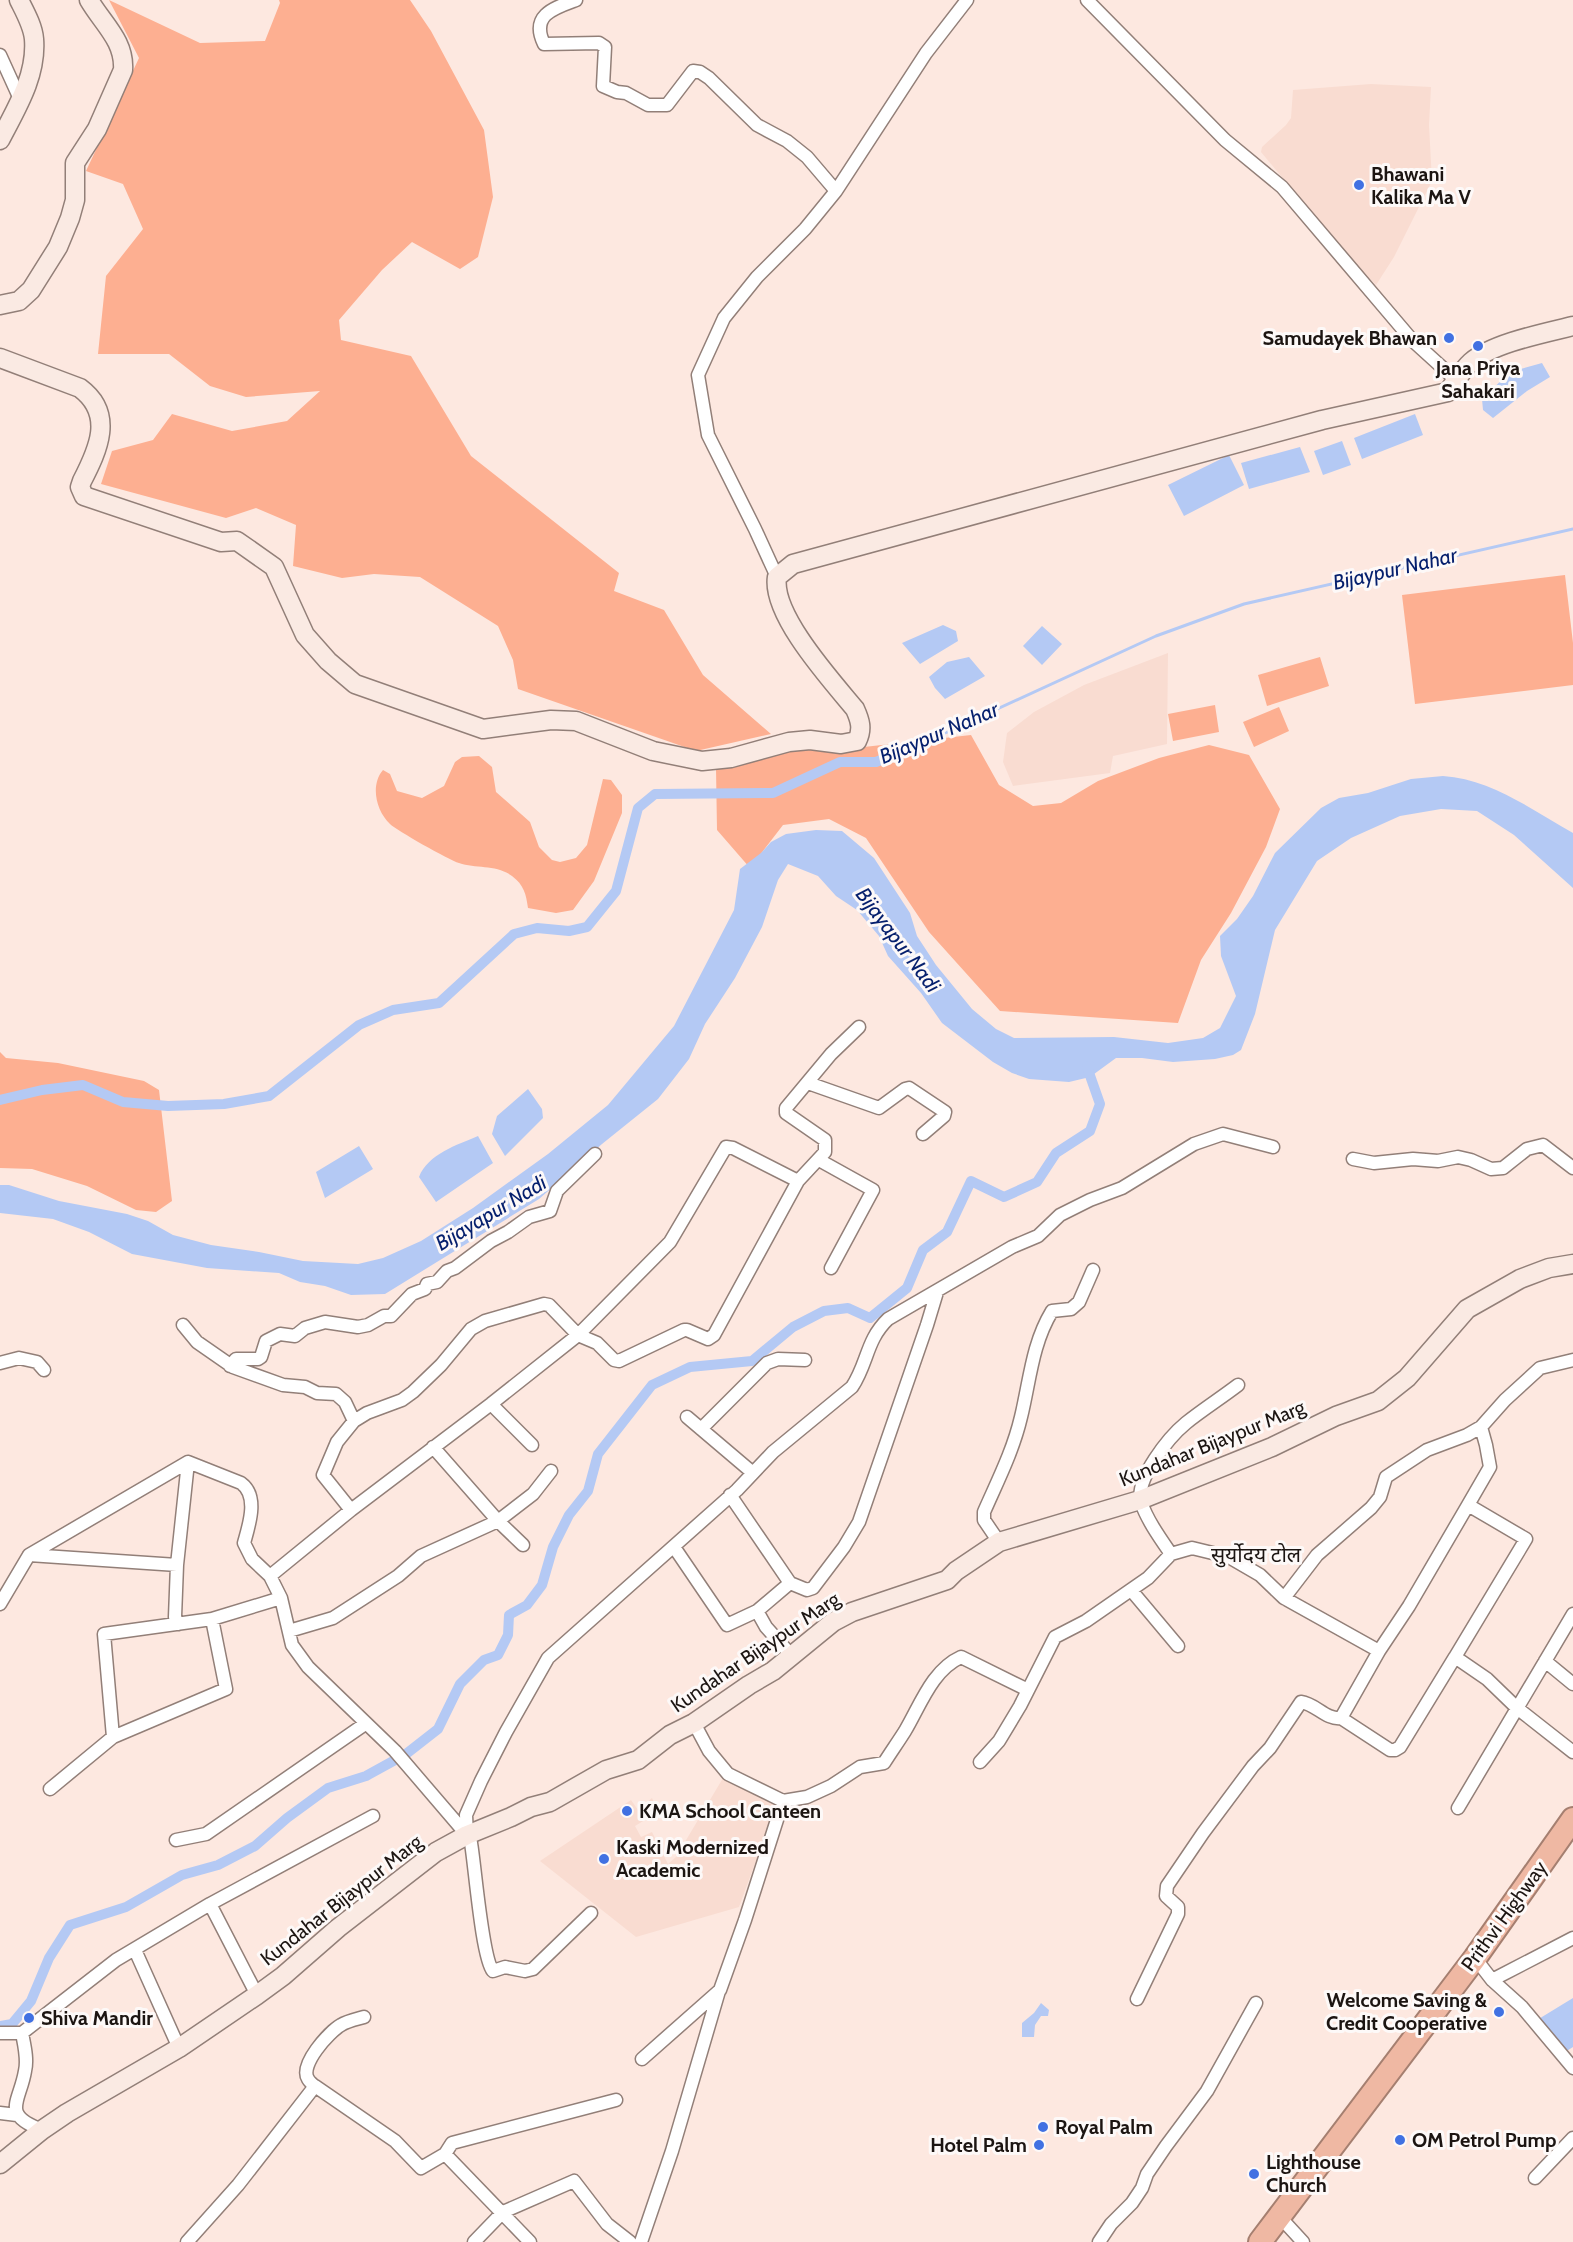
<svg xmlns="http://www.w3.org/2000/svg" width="1573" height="2242" viewBox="0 0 1573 2242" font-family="Cabin,'Noto Sans Devanagari',sans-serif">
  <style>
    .built { fill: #f9dcd1 }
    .green { fill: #fdaf91 }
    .water { fill: #b4c9f4 }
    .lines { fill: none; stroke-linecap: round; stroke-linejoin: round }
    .stream { stroke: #b4c9f4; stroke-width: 3 }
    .canal { stroke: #b4c9f4; stroke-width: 10 }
    .street-casing { stroke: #927f78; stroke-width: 15 }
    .secondary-casing { stroke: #927f78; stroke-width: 21 }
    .highway-casing { stroke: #a57f70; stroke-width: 26 }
    .street { stroke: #fff; stroke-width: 12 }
    .secondary { stroke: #faeae3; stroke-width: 18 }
    .highway { stroke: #efb8a3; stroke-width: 22 }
    .poi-dot { fill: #4171e2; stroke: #fdf9f8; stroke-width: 2 }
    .labels { text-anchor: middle; stroke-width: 6; stroke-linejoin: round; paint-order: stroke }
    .poi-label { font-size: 20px; font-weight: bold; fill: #1c1512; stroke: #fdf9f8; text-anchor: start }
    .street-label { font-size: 20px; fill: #1c1512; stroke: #fdf9f8 }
    .water-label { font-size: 21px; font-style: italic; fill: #051f6d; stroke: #fdf9f8 }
    .neighbourhood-label { font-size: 21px; fill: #1c1512; stroke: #fdf9f8 }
  </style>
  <rect width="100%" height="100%" fill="#fde8e0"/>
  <path class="built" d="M1371,84L1431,87L1429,125L1432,181L1394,257L1376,285L1343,251L1261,152L1262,147L1286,125L1291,118L1293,90Z
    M1168,653L1167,744L1113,756L1110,773L1013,786L1003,762L1007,733L1034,712L1084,685Z
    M723,1778L777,1803L739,1907L636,1937L540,1861L631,1800L638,1810L652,1798L658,1812L635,1826L641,1837L652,1832L668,1864L676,1857Z"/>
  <path class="green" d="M109,0L200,43L265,41L280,3L279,0H410L431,31L484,130L493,197L478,257L460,269L412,242L382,270L339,320L341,340L411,356L471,456L619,573L614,591L664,610L703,675L771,734L696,751L518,689L513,660L498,626L420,577L374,574L342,578L293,566L296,525L256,508L226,518L101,484L112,451L153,440L172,414L232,431L287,421L320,391L246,397L210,386L169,354H98L106,276L143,229L123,184L86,171L139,58Z
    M1565,575L1573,643V685L1415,704L1402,595Z
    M1320,657L1329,686L1267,706L1258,675Z
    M1215,705L1219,732L1173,741L1168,714Z
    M1279,707L1289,731L1254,747L1243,722Z
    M971,735L999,785L1033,806L1061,803L1098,781L1159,758L1209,745L1249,755L1280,809L1266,847L1231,913L1201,960L1178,1023L1000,1011L929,932L866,838L829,819L783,825L750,868L717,830L716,768L793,749L855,748Z
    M479,756L492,767L496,792L530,822L539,847L552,860L560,862L576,858L587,845L603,779L611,780L622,795V813L594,881L573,910L556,913L528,908C526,894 524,885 512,876C496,864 476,869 459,863C449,860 396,830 390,824C376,811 370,785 383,770L390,774L397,791L422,798L444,786L455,762L462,757Z
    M0,1052L6,1058L58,1063L144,1081L159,1090L172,1201L156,1212L136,1210L87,1186L32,1169L0,1168Z"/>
  <path class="water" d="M1542,363L1550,377L1527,391L1493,418L1483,410L1482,399L1510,372Z
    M1415,414L1423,435L1362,459L1354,438Z
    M1342,441L1351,465L1323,475L1314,451Z
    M1300,447L1310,472L1249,489L1241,463Z
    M1229,455L1244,485L1184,516L1168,485Z
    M943,625L956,631L958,641L920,664L902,643Z
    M1042,626L1062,644L1042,665L1023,646Z
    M969,657L985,676L945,699L935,688L929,677L947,662Z
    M1443,776C1491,779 1532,810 1573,833V888L1514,835L1477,811L1441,809L1400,816L1351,838L1317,861L1275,930L1255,1014L1241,1050L1233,1055L1215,1059L1173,1062L1142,1058H1116L1090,1077L1069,1082L1029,1079L1012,1073L993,1062L942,1023L921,993L888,956L879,936L857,910L836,896L818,876L788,864L778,880L762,927L735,978L705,1024L689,1059L658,1099L602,1144L539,1199L385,1294L351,1295L325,1286L300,1282L279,1273L207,1268L132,1254L89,1232L53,1219L0,1213V1185H9L59,1201L127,1214L148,1221L173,1235L211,1245L259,1252L303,1261L358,1264L383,1258L421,1241L473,1208L548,1154L608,1105L674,1026L734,910L740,869L761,853L771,842L786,834L816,830L842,831L874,858L910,913L917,936L936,965L972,1009L996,1029L1014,1038L1114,1037L1168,1043L1203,1038L1220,1028L1236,996L1221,956L1220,936L1237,919L1253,896L1275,853L1321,808L1339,798L1368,793L1411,779Z
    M528,1089L542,1109L543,1118L505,1156L492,1134L497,1116Z
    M478,1136L493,1163L436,1202L419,1177C428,1154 457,1145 478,1136Z
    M359,1146L373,1169L325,1198L316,1172Z
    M1573,1998V2047L1562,2054L1537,2020Z
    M1041,2003L1049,2010L1048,2016H1041L1035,2025L1034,2037H1022V2023L1034,2013Z"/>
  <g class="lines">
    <path class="stream" d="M919,745L1156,636L1244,604L1573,529"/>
    <path class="canal" d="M0,1100L42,1090L83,1085L123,1102L168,1106L224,1104L269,1096L359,1025L393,1010L439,1003L514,934L537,928L569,931L587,927L616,891L638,808L655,794L773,793L840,762H876L919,745
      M0,2026L12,2024L31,2001L49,1958L70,1925L126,1907L182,1875L218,1865L255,1846L287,1818L328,1788L366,1776L406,1754L438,1729L460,1684L484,1660L498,1655L508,1635L509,1615L527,1605L542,1585L553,1547L569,1515L588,1491L598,1454L652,1385L690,1367L752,1361L793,1327L824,1311L848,1308L870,1318L907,1288L923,1250L947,1232L971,1181L1004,1197L1037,1182L1056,1153L1090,1131L1100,1104L1087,1067L1090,1066"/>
    <g class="street-casing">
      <path id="street" d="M576,0C554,8 530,15 544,44L599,43L605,47L603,86L617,92L626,93L648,105H667L693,71L700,72L709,78L757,125L787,141L807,157L836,191
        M1087,0L1225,140L1282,187L1412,340L1456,380
        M0,55L20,99
        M777,577L755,529L708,435L698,375L724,318L757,277L805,229L836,191L926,53L967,0
        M808,1083L879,1108L905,1089L909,1088L945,1112L944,1116L923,1134
        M1353,1159L1374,1163L1413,1159L1438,1161L1458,1157L1471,1160L1491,1169L1503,1168L1527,1149L1543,1145L1573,1168
        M819,1160L873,1190L831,1268
        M183,1325L197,1342L233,1367L283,1385L305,1387L317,1393L336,1394L345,1402L354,1421
        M0,1363L19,1358L37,1362L44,1370
        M230,1366L236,1359H258L261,1357L266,1341L280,1334L295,1336L305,1328L325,1322L358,1327L368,1325L384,1316H391L412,1294L425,1289L427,1284L437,1282L447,1271L455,1268L491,1241L508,1232L529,1217L550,1211L557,1191L595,1154
        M491,1404L532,1445
        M687,1417L753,1473
        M701,1429L767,1363L778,1359L805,1360
        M433,1447L498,1521L523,1545
        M188,1462L241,1483C259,1496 249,1525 244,1543L252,1559L270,1576L281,1598L292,1645L308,1667L395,1751L467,1835L471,1843C475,1866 482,1958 493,1971L505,1967L525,1971L533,1969L591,1913
        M730,1495L790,1583
        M1468,1505L1490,1467L1486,1445L1481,1427L1505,1400L1540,1368L1573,1360
        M351,1510L323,1475L337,1442L354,1421L367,1413L402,1400L413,1392L441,1365L471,1329L485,1321L544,1304L549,1305L578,1335L597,1343L614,1360L619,1361L684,1330H687L708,1339L714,1335L798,1181L825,1152V1140L786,1113V1108L831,1054L859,1027
        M999,1542L984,1520V1512C998,1480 1013,1451 1021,1417C1030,1380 1032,1344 1052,1311L1071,1309L1079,1302L1093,1270
        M674,1547L727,1625L757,1611L790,1583L807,1590L813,1588L844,1547L859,1522L927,1325L937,1292
        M1171,1554C1160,1538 1147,1520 1141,1502C1135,1479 1169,1437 1186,1423C1202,1410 1221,1398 1238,1385
        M29,1555L177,1565
        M270,1576L351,1510L491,1404L578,1335L670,1242L726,1147L733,1148L798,1181
        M1131,1590L1178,1646
        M1284,1598L1317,1555L1371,1508L1380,1497L1386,1477L1427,1450L1467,1435L1481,1427
        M0,1604L29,1555L188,1462
        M757,1611L766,1627L791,1655
        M178,1624L175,1617L177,1565L188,1462
        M289,1631L333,1618L398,1576L421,1556L498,1521L533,1494L551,1471
        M1379,1651L1409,1606L1468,1505L1526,1539L1455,1657
        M1545,1661L1573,1684
        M113,1737L104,1634L212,1619L281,1598
        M980,1762L999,1741L1020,1706L1055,1637L1086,1621L1148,1578L1171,1554L1192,1548L1229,1557L1260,1575L1284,1598L1379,1651L1341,1718L1390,1750H1395L1400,1747L1455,1657L1487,1679L1517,1708L1573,1752
        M50,1789L113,1737L226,1689L212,1619
        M783,1801L807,1797L831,1786L860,1767L884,1763C891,1752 898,1742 905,1731C920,1706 932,1670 961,1657L1028,1690
        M1458,1808L1573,1614
        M467,1835L466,1815L481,1781L506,1732L548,1658L737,1490L773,1452L852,1387C868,1363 866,1340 888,1319L1012,1247L1038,1236L1060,1215L1090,1200L1122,1188L1194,1144L1223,1134L1273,1147
        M176,1840L206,1834L365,1724
        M210,1904L257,1995
        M135,1950L179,2048
        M1475,1958L1492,1980L1522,2007L1573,2068
        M1492,1980L1573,1938
        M1137,1999L1178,1914V1907L1166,1896L1167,1886L1203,1833L1253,1766L1270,1748L1301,1702C1316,1704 1326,1720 1341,1718
        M0,2033H22L116,1960L210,1904L373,1816
        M22,2033C24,2044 28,2059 25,2071C20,2102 0,2114 42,2130
        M642,2059L720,1990L745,1920L783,1801L728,1774L709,1751L694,1723
        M315,2086C313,2085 309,2081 308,2079C299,2065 329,2032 341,2025C347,2021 357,2019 364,2017
        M0,2113L17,2115
        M445,2154L530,2242
        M1535,2178L1573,2138
        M1280,2217L1303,2242
        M187,2242L238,2185L315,2086L395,2141L421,2168L445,2154L452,2143L616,2100
        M474,2242L503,2212L574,2181L607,2224L630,2242
        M641,2242L672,2151L719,1991
        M1099,2242L1111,2224L1132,2203L1142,2188L1147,2174L1166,2146L1207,2091L1256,2003"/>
    </g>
    <g class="secondary-casing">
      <path id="secondary" d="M0,140C16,109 37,76 34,39C33,26 25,12 19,0
        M0,305L19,301L31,290L58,247L70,218L75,200V163L97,129L123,70C125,41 103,24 89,0
        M0,358L80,388C115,414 98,450 82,481L80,487L84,496L221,542L237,541L274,567L305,635L328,661L355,684L483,729L551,720L576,721L653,751L702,761L731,758L789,742L810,740L841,744L857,741C863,729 860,720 855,709C831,680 771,614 777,577L793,564L1322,420L1448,392C1455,382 1462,370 1471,362C1493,343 1545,333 1573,326
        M0,2164L42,2130L67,2113L179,2048L257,1995L283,1976L338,1928L436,1852L467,1835L511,1817L531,1807L550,1802L606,1770L638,1760L670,1735L694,1723L749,1685L773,1671L833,1622L852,1612L947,1580L956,1571L999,1542L1140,1500L1272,1447L1336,1416L1378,1401L1407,1378L1467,1309L1520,1279L1549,1268L1573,1264"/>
    </g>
    <g class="highway-casing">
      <path id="highway" d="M1260,2242L1475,1958L1573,1819"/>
    </g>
    <use href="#street" class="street"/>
    <use href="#secondary" class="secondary"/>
    <use href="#highway" class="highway"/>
  </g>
  <g class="poi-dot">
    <circle cx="1359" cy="185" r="6"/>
    <circle cx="1449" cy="338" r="6"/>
    <circle cx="1478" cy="346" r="6"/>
    <circle cx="627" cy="1811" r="6"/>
    <circle cx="604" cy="1859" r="6"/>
    <circle cx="1499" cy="2012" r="6"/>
    <circle cx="29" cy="2018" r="6"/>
    <circle cx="1043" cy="2127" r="6"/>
    <circle cx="1400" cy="2140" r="6"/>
    <circle cx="1039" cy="2145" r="6"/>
    <circle cx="1254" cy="2174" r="6"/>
  </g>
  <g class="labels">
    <g class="poi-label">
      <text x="1371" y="181">Bhawani<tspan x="1371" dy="23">Kalika Ma V</tspan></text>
      <text x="1437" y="345" text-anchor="end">Samudayek Bhawan</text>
      <text x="1478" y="375" text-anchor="middle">Jana Priya<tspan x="1478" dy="23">Sahakari</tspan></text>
      <text x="639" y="1818">KMA School Canteen</text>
      <text x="616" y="1854">Kaski Modernized<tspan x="616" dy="23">Academic</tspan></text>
      <text x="1487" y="2007" text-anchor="end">Welcome Saving &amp;<tspan x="1487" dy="23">Credit Cooperative</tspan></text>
      <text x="41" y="2025">Shiva Mandir</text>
      <text x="1055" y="2134">Royal Palm</text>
      <text x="1412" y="2147">OM Petrol Pump</text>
      <text x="1027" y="2152" text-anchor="end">Hotel Palm</text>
      <text x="1266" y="2169">Lighthouse<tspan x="1266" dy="23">Church</tspan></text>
    </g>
    <g class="street-label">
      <text transform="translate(1212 1443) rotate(-22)" y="7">Kundahar Bijaypur Marg</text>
      <text transform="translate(755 1652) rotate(-34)" y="7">Kundahar Bijaypur Marg</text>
      <text transform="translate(341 1900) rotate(-38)" y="7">Kundahar Bijaypur Marg</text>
      <text transform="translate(1504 1916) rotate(-54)" y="7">Prithvi Highway</text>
    </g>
    <g class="water-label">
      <text transform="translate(1395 569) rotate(-13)" y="7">Bijaypur Nahar</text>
      <text transform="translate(939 733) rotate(-23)" y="7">Bijaypur Nahar</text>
      <text transform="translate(898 940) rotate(53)" y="7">Bijayapur Nadi</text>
      <text transform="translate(491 1213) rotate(-31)" y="7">Bijayapur Nadi</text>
    </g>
    <g class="neighbourhood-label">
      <text x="1256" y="1562">सुर्योदय टोल</text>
    </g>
  </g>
</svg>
